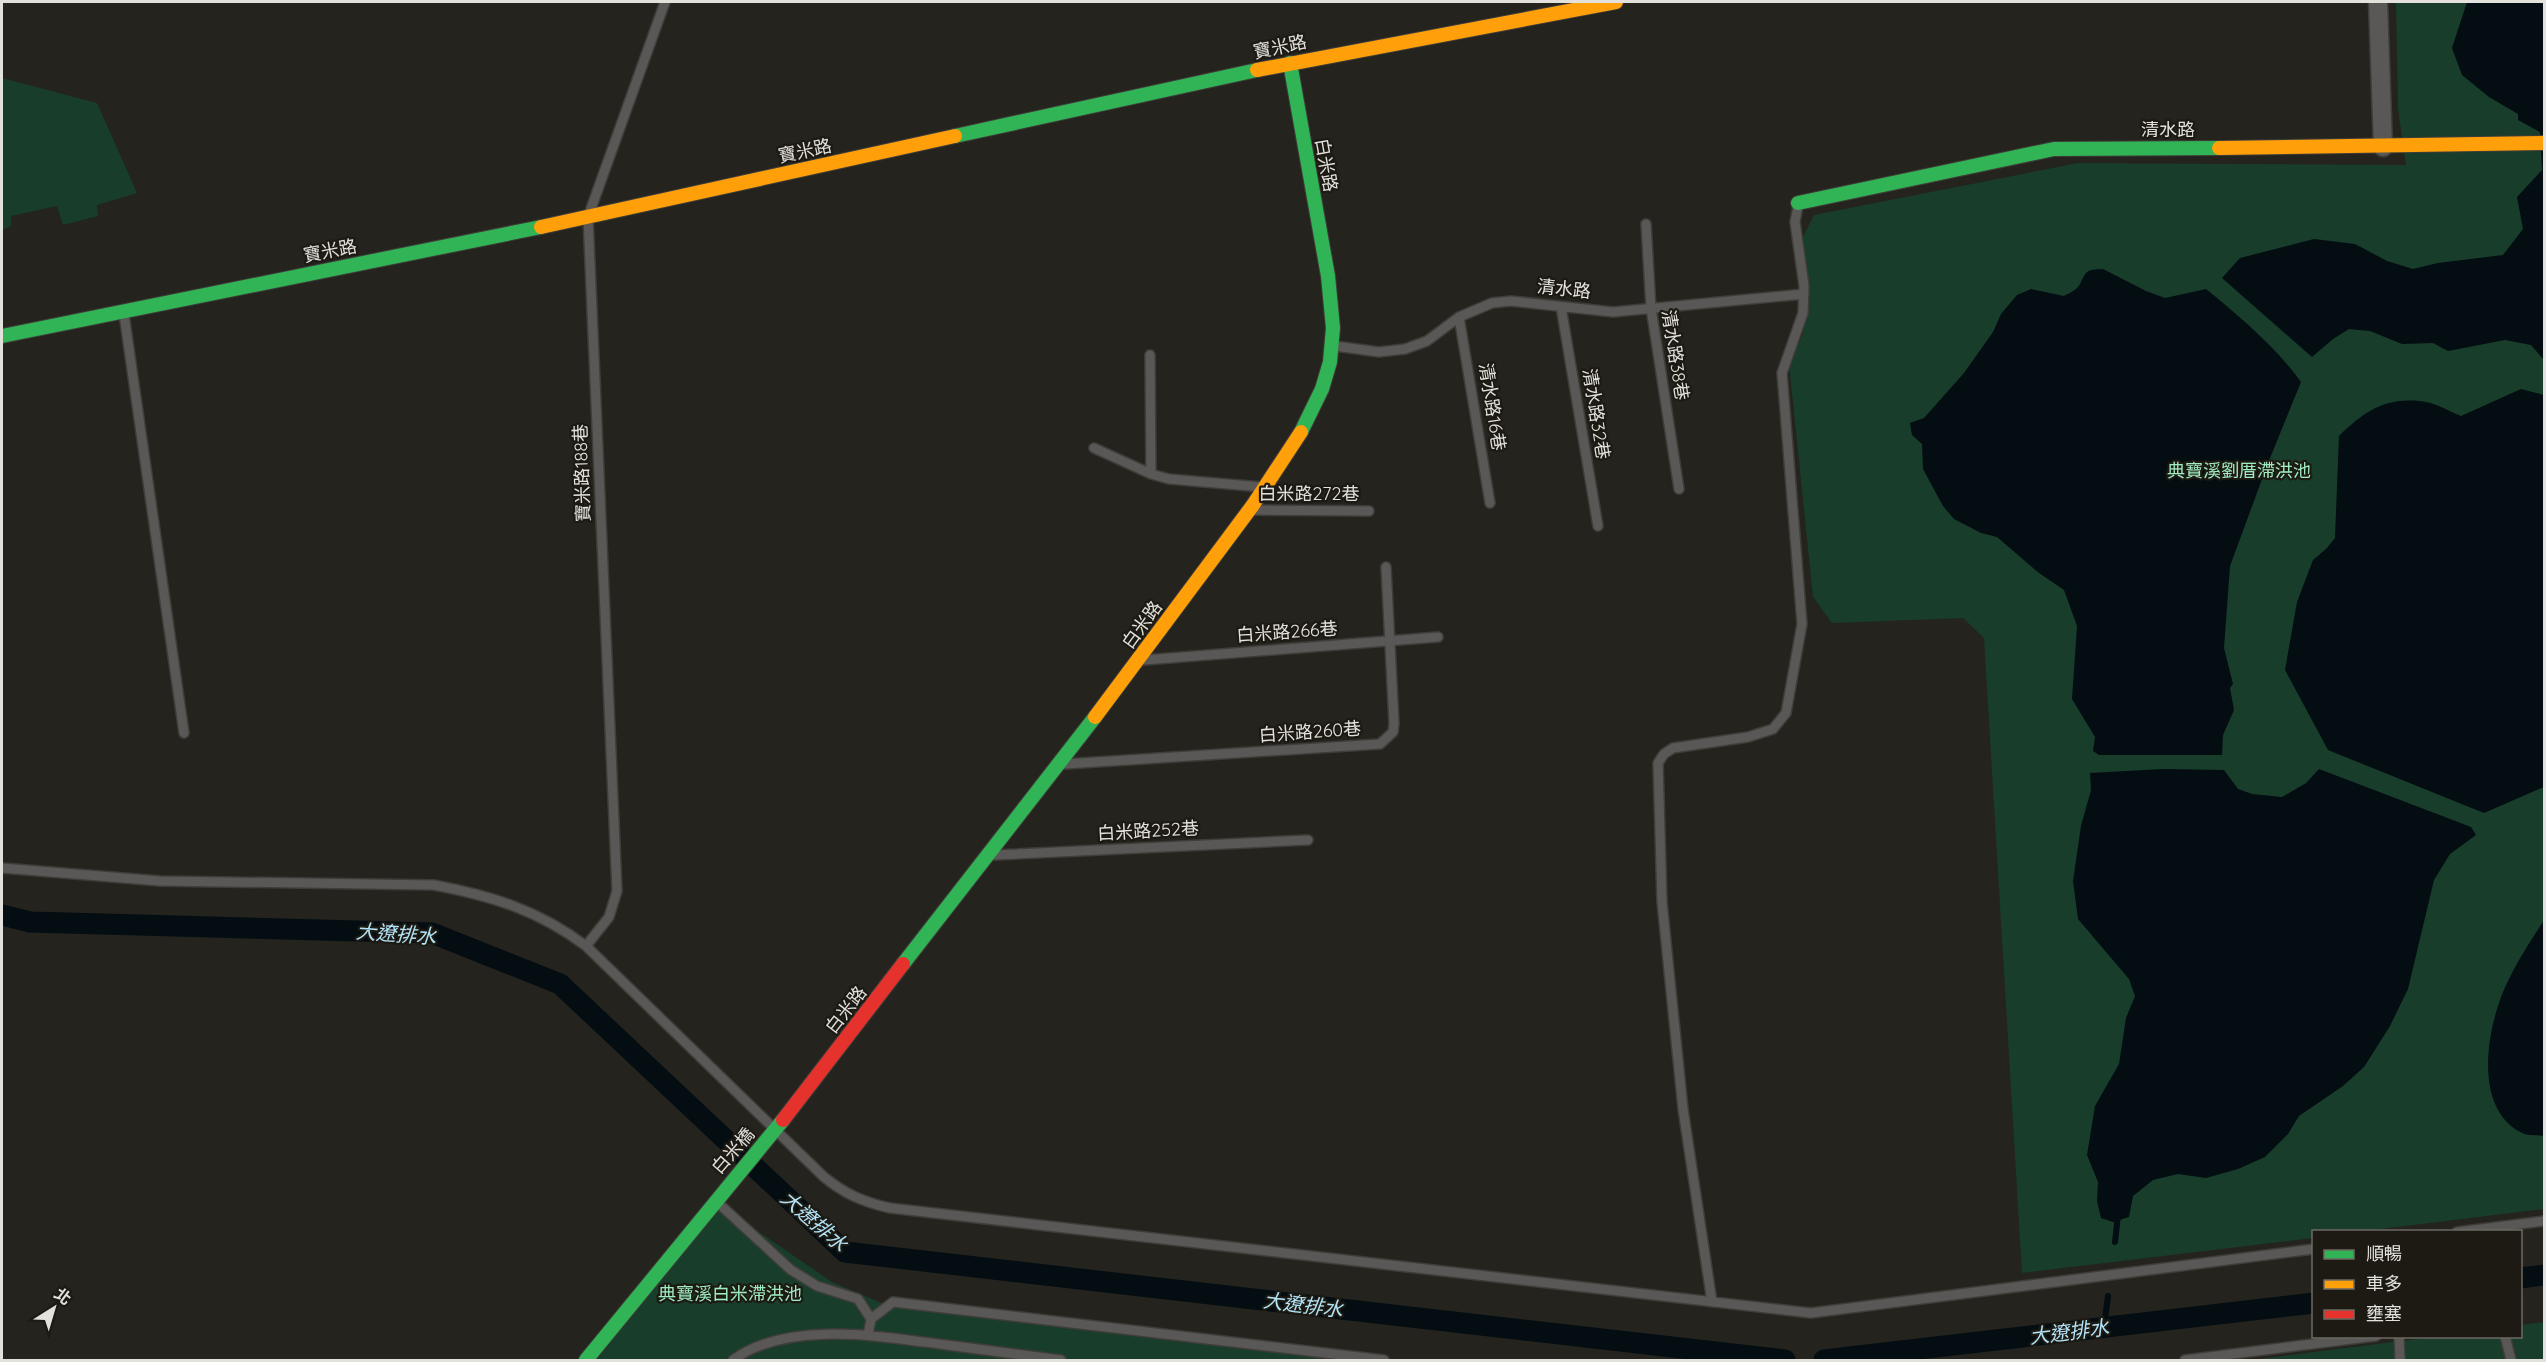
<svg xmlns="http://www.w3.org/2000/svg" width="2546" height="1362" viewBox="0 0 2546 1362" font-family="Quicksand,'Noto Sans TC',sans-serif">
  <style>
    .green { fill: #183d2b }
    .water { fill: #030d12 }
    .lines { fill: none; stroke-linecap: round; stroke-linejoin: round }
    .stream { stroke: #030d12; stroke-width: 6 }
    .canal { stroke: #030d12; stroke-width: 21 }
    .lane-casing { stroke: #3e3d39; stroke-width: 12 }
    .street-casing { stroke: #3e3d39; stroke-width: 21 }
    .fast-casing { stroke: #3e3d39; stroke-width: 16 }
    .slow-casing { stroke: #3e3d39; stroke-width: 16 }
    .jam-casing { stroke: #3e3d39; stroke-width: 16 }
    .lane { stroke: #595856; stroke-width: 9 }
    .street { stroke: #595856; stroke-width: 18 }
    .fast { stroke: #30b455; stroke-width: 14 }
    .slow { stroke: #ff9f0a; stroke-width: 14 }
    .jam { stroke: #e5322d; stroke-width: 14 }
    .labels { text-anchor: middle; stroke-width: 4.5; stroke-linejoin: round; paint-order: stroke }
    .street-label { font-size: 18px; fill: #e3e1dc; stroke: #1d1a13 }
    .park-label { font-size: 18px; fill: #9febc2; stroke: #1d1a13 }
    .water-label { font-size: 20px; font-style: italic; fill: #b2e3f7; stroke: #1d1a13 }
  </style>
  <rect width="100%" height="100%" fill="#24231e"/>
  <path class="green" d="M2396,2H2544V1209L2364,1231L2314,1232L2313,1238L2022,1273L1984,638L1963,618L1832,623L1813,597L1789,364L1803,334L1808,279L1803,237L1814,215L2078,163L2406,165L2398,109Z
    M2,78L97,103L137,193L97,205L98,216L63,225L57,206L11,216V226L2,230Z
    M717,1203L832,1282L886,1305L1375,1360H597Z
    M2544,1322V1360H2251L2432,1337L2520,1336L2521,1325Z"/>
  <path class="water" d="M2467,2H2544V360L2531,345L2505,340L2448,351L2433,343L2402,344L2370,331L2349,329L2333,339L2312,357L2222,278L2240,258L2314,239L2355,244L2387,261L2413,269L2438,263L2503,255L2523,229L2517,197L2542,170L2540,132L2518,120V114L2489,97L2462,75L2452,48Z
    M2103,269L2146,291L2165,298L2206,289C2240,317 2275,346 2301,382L2268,463L2230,566L2224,648L2233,684L2230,688L2234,710L2223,735L2222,755H2099L2093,751L2095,737L2072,699L2077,626L2064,590L2039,573L1997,537L1981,533L1954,519L1943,506L1923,469L1922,444L1912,435L1910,423L1924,418L1964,373L1993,332L2001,314L2017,295L2031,289L2064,296C2069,293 2077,290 2080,284C2087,270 2086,270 2103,269Z
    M2521,389L2544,395V787L2484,813L2328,750L2285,670L2297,602L2313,560L2326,549L2335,538L2339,436C2366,410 2387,396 2426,402C2438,404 2450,412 2461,416Z
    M2163,769L2224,770L2238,789L2252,794L2282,797L2306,783L2319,769L2471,827L2476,835L2450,854L2434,880L2408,989L2390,1026L2364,1067L2343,1086L2299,1116L2288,1134L2265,1157L2238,1169L2206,1178L2178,1174L2153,1180L2133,1196L2129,1217L2113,1222L2101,1218L2097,1201L2098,1182L2087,1155L2095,1106L2119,1064L2126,1018L2135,996L2129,979L2078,919L2073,881L2081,826L2091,790L2090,773Z
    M2544,920V1136C2538,1135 2528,1136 2522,1133C2470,1107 2488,1020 2509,979C2519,958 2532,939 2544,920Z"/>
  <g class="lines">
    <path class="stream" d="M2115,1242L2118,1215
      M2104,1327L2108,1296"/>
    <path class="canal" d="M2,915L30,922L432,933L560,984L845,1252L1785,1360
      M2520,1278L2544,1275
      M1824,1360L2314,1303"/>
    <g class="lane-casing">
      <path id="lane" d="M1646,224L1651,308L1679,489
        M1561,307L1598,526
        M124,314L184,733
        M1459,317L1490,503
        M1335,346L1379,352L1405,349L1427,341L1459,317L1492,303L1511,301L1613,312L1804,294
        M1150,355L1151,474
        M1094,448L1151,474L1169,479L1262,487
        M1254,510L1369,511
        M1144,660L1438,637
        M1065,764L1380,744L1393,732L1394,723L1386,567
        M995,855L1308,840
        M2,868L160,881L434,885C492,896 538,910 586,946L824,1177C845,1194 863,1202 890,1208L1811,1313L2314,1249
        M586,946L609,917L617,891L588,217L665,2
        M717,1202L791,1270L817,1286L858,1299L871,1319L868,1335
        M2457,1232L2544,1221
        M1712,1302L1683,1109L1662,902L1658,763L1664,754L1673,748L1748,737L1773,729L1786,713L1802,624L1782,373L1803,313L1804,286L1795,222L1798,206
        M871,1319L893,1302L1384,1360
        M2399,1336L2400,1360
        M2505,1336L2511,1360
        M733,1360C789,1319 883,1337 947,1345C985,1350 1023,1355 1061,1360
        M2185,1360L2376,1336"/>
    </g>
    <g class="street-casing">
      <path id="street" d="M2378,2L2383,147"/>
    </g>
    <g class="fast-casing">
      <path id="fast" d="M1290,63L1328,276L1333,328L1330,362L1322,389L1301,432
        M955,136L1257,70
        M1798,203L2054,149L2219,148
        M2,336L541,227
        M903,964L1095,717
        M586,1360L783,1120"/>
    </g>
    <g class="slow-casing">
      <path id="slow" d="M1257,70L1616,2
        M2219,148L2544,143
        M541,227L955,136
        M1095,717L1253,505L1301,432"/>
    </g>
    <g class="jam-casing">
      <path id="jam" d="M783,1120L903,964"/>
    </g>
    <use href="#lane" class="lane"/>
    <use href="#street" class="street"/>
    <use href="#fast" class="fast"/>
    <use href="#slow" class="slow"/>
    <use href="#jam" class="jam"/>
  </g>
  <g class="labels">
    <g class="street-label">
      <text transform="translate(1280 47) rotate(-12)" y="6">寶米路</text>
      <text x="2168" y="136">清水路</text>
      <text transform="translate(805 151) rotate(-12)" y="6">寶米路</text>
      <text transform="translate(1326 165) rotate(80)" y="6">白米路</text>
      <text transform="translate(330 251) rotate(-11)" y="6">寶米路</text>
      <text transform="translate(1564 289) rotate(6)" y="6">清水路</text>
      <text transform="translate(1675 355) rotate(81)" y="6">清水路38巷</text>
      <text transform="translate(1492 407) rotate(81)" y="6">清水路16巷</text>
      <text transform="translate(1596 414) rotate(81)" y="6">清水路32巷</text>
      <text transform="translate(582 473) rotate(-92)" y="6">寶米路188巷</text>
      <text x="1309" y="500">白米路272巷</text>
      <text transform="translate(1142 625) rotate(-54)" y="6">白米路</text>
      <text transform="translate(1287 632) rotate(-4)" y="6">白米路266巷</text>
      <text transform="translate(1310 732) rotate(-4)" y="6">白米路260巷</text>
      <text transform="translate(1148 831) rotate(-3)" y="6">白米路252巷</text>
      <text transform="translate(846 1010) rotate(-52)" y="6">白米路</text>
      <text transform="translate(733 1151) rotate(-49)" y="6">白米橋</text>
    </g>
    <g class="park-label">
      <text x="2239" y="477">典寶溪劉厝滯洪池</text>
      <text x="730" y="1300">典寶溪白米滯洪池</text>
    </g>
    <g class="water-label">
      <text transform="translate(396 934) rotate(4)" y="7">大遼排水</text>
      <text transform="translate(814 1221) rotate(41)" y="7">大遼排水</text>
      <text transform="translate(1303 1305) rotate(7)" y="7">大遼排水</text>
      <text transform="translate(2069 1332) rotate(-7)" y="7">大遼排水</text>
    </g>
  </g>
  <rect width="2546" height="1362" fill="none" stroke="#e3e1dc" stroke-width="6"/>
  <rect x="2312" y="1230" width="210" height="108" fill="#1d1a13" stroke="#6c6a63" stroke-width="1.5"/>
  <rect x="2324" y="1250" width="30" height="9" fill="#30b455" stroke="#6c6a63" stroke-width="1.5"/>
  <text x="2366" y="1260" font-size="18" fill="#e3e1dc">順暢</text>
  <rect x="2324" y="1280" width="30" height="9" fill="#ff9f0a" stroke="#6c6a63" stroke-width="1.5"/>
  <text x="2366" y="1290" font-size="18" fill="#e3e1dc">車多</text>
  <rect x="2324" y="1310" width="30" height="9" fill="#e5322d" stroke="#6c6a63" stroke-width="1.5"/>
  <text x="2366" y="1320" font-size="18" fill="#e3e1dc">壅塞</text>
  <g transform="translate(54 1308) rotate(37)" stroke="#1d1a13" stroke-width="4.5" paint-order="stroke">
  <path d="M0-4.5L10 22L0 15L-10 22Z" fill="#e3e1dc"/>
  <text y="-9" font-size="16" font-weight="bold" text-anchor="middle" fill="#e3e1dc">北</text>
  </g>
</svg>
